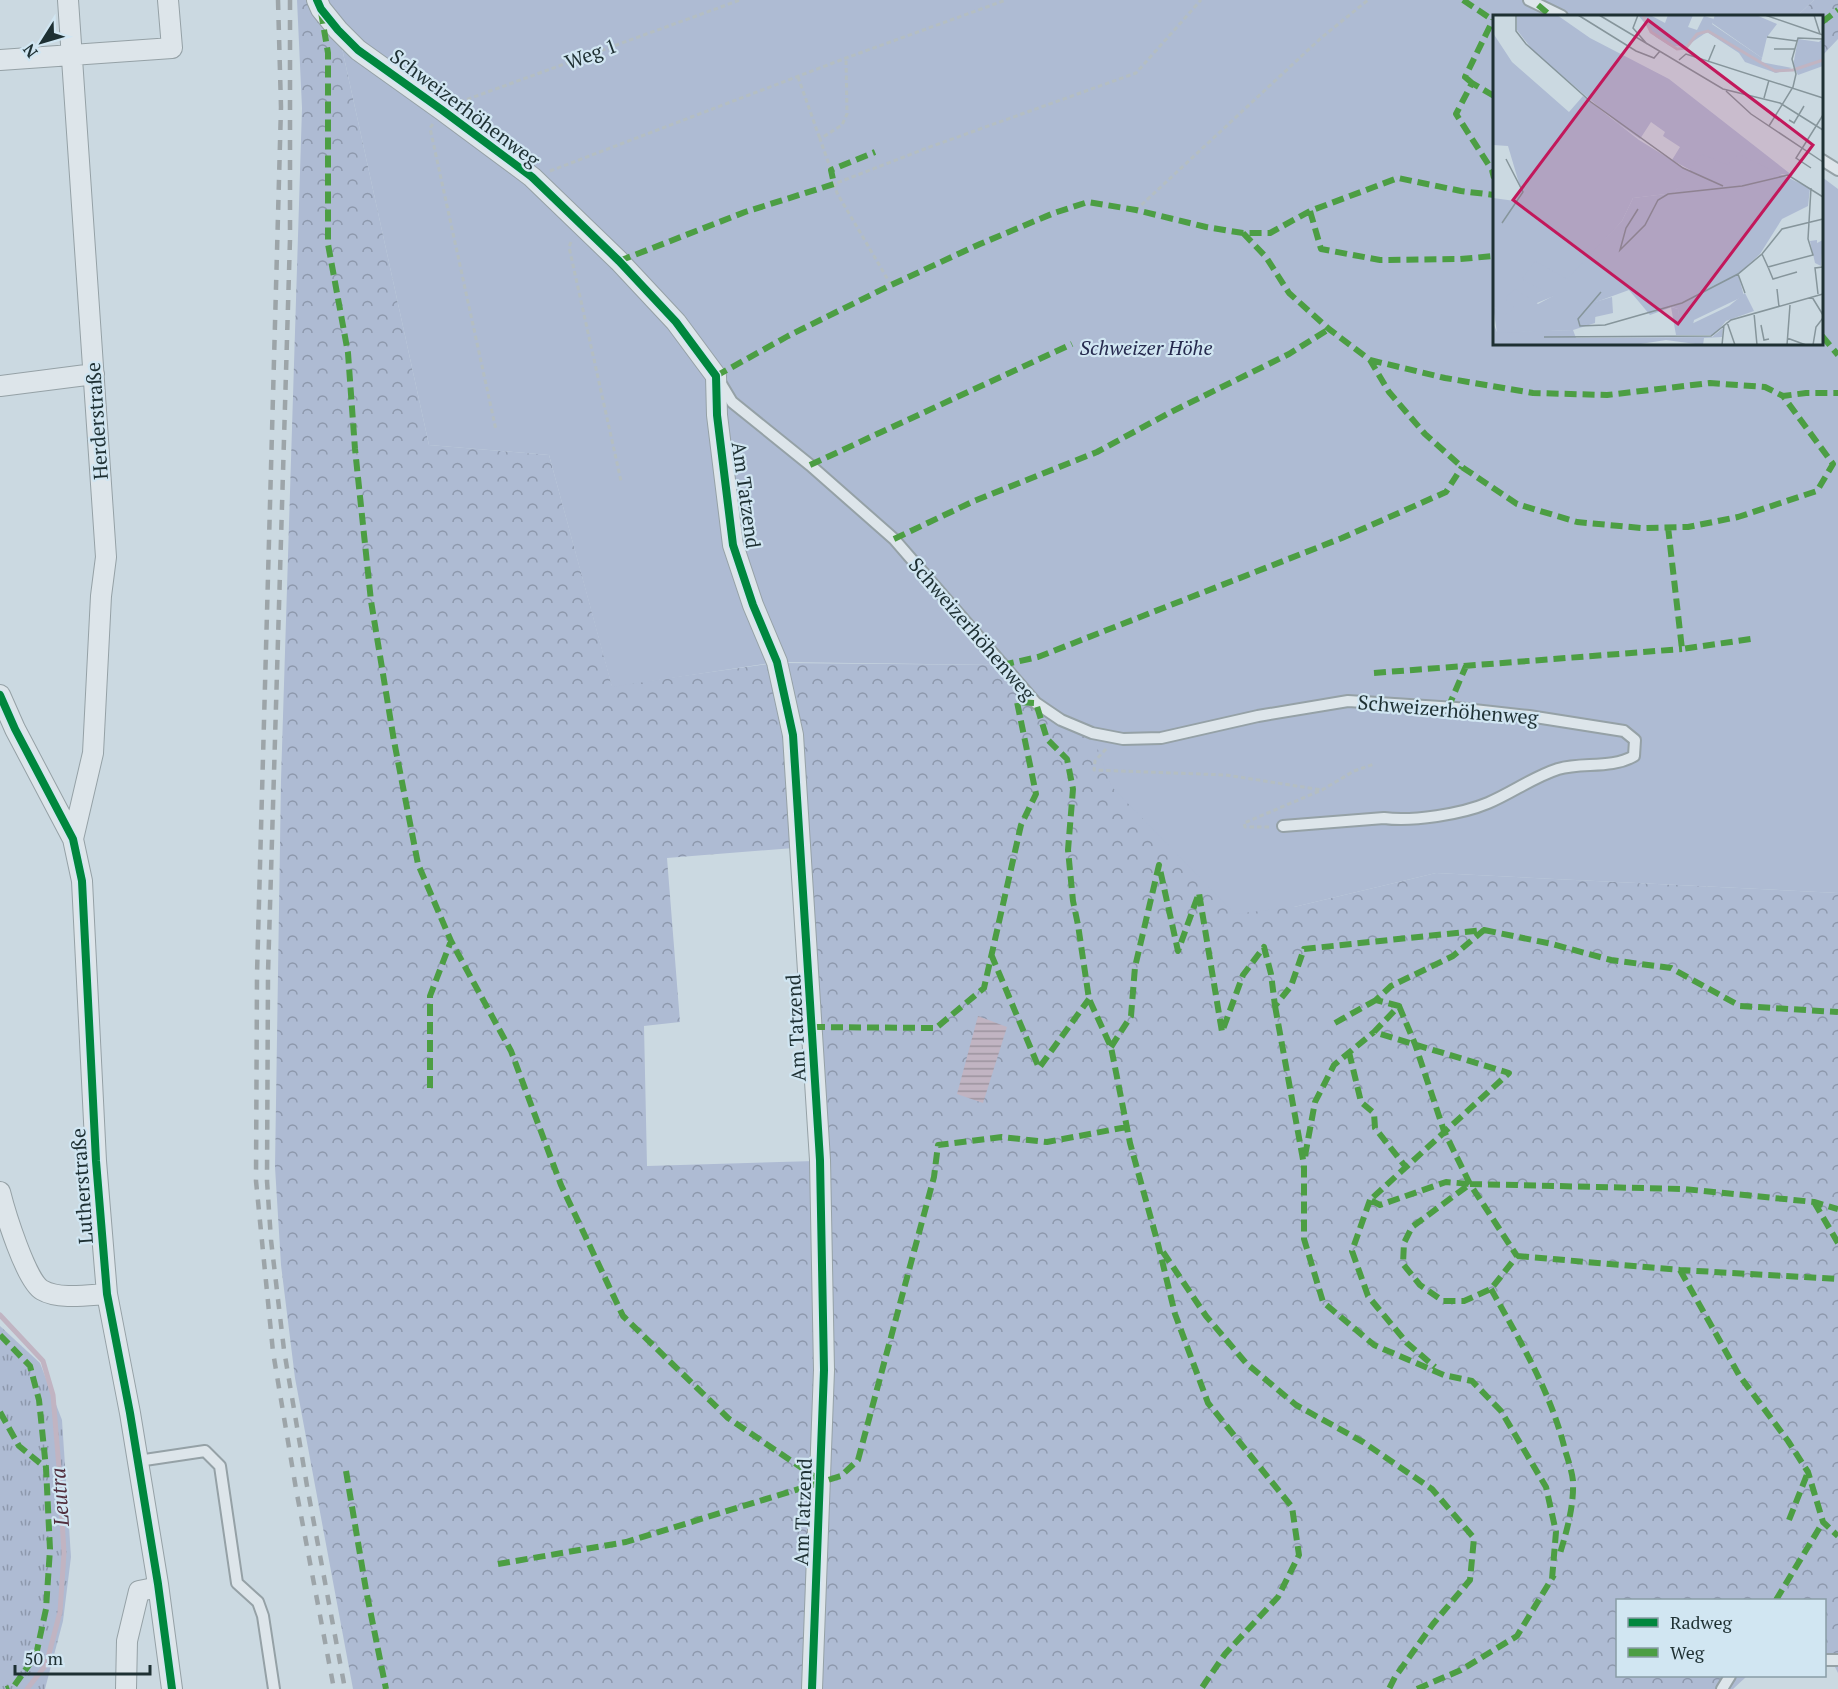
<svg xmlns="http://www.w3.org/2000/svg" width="1838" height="1689" viewBox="0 0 1838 1689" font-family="'PT Serif',serif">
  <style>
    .grass { fill: url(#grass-tufts) }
    .forest { fill: url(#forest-crowns) }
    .garden { fill: #aebbd3 }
    .water { fill: url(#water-rules) }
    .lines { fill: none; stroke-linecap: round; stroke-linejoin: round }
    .stream { stroke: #c1b4c2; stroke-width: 5 }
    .lane-casing { stroke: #95a1a6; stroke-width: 14 }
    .street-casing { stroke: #95a1a6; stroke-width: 22 }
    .path { stroke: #b4bec2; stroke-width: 3; stroke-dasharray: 4.5 3; stroke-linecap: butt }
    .lane { stroke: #dde5ea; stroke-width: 10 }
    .street { stroke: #dde5ea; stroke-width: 20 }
    .rail { stroke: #9da5a9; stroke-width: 4.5; stroke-dasharray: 10 10; stroke-linecap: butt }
    .quiet { stroke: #4c9e43; stroke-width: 6; stroke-dasharray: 12 6; stroke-linecap: butt }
    .cycleway-casing { stroke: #d1e6f2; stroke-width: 11 }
    .cycleway { stroke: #00873e; stroke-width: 8 }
    .labels { text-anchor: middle; stroke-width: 4.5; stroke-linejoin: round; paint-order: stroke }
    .street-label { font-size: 20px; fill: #1e3033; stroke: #d1e6f2 }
    .park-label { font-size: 20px; font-style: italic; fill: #262a4e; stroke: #d1e6f2 }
    .water-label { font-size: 21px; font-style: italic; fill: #522e3d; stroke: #d1e6f2 }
    .inset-river { fill: none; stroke: #c1b4c2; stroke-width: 3 }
    .inset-road { fill: none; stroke: #86959b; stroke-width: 1.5 }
    .view { fill: #c2185b; fill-opacity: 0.15; stroke: #c2185b; stroke-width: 3 }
    .inset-edge { fill: none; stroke: #1e3033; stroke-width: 3 }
  </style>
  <defs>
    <pattern id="grass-tufts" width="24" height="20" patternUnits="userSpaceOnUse" patternTransform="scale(1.5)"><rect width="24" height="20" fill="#aebbd3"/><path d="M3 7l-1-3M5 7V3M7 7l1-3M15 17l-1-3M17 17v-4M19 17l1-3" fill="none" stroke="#8d98ac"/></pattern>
    <pattern id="forest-crowns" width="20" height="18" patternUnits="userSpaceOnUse" patternTransform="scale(1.5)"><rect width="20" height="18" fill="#aebbd3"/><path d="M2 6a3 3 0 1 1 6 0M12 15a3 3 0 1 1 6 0" fill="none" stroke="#8d98ac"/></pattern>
    <pattern id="water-rules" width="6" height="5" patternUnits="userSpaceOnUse" patternTransform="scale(1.5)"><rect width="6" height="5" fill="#c1b4c2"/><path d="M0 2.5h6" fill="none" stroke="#9c939e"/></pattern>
  </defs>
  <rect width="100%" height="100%" fill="#cbd9e1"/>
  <path class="grass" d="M0,1326L40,1363L62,1420L71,1557L63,1621L45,1689H0Z"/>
  <path class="forest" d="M297,0H317L338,30L429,445L549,455L612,686L768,664L787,735L794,848L667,858L680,1022L644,1026L647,1166L815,1161L818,1365L808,1689H353L295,1378L281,1265L275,1167L281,780L302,108Z
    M1814,0H1838V39L1822,56V16H1797Z
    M783,663L1002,665L1092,733L1294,907L1436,873L1838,893V1673L1834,1665L1825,1666L1824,1600H1618V1676H1747L1733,1689H818L830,1369Z"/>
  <path class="garden" d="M317,0H1814L1797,16H1494V344H1822V177L1838,189V893L1436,873L1294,907L1235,914L1111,786L1092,733L1061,720L1002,665L777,662L612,687L549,455L429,445L338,30Z"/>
  <path class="water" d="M978,1016L1007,1027L983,1103L957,1094Z"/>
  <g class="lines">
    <path class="stream" d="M0,1315L43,1361L53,1395L59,1468L64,1553L60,1612L46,1665L27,1689"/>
    <g class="lane-casing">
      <path id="lane" d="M1529,0L1562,16
        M1822,160L1838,170
        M720,382L732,402L810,465L894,539L1036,703L1061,720L1092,733L1123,739L1161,738L1258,716L1348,701L1456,708L1529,716L1624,731L1635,740L1634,756C1611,769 1583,762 1558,769C1533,777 1512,793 1488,803C1462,814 1412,822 1384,818L1283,826
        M138,1461L205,1451L220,1466L237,1583L258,1602L263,1616L274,1689
        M1824,1660H1838
        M1722,1689L1730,1676"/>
    </g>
    <g class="street-casing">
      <path id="street" d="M68,0L106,557L101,596L93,753L73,839
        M317,0L321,9L338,30L358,50L442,110L532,177L619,261L676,322L716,376L717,415L733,545L753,605L777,662L793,735L820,1160L824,1370L812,1689
        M0,60L172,48L168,0
        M0,386L94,374
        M0,695L15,729L73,839L82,881L96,1161L107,1294L130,1413L158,1584L172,1689
        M0,1192C5,1212 26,1281 42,1290C59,1300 89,1295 107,1294
        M126,1689L127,1641L139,1591L154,1588L158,1584"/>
    </g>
    <path class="path" d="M798,77L820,139
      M460,102L740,0
      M433,124L430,128L496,430
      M831,170L820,139L842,125L847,114L846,58
      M550,171L846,58L1006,0
      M1136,210L1321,38L1368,0
      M571,242L569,247L621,481
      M891,285L837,193L834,184L927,148L1136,73L1201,0
      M1106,749L1095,761L1094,770L1226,775L1322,790
      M1269,827H1245L1244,823L1322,790L1354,771L1374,764"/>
    <use href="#lane" class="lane"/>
    <use href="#street" class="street"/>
    <path class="rail" d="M278,0L281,107L257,974L256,1181L273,1352L296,1489L334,1689
      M290,0V239L268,973L267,1181L271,1240L284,1350L307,1486L345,1689"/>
    <path class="quiet" d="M1463,0L1493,20
      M1538,5L1551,16
      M321,12L328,53V244L348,353L355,449L371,601L394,741L418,864L451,941L511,1051L561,1185L623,1316L728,1418L821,1481
      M1822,22L1838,10
      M1472,83L1465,77L1493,20
      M1494,96L1472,83L1456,114L1492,170L1494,178
      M1310,211L1321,249L1380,260L1460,259L1494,256
      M1243,233L1266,257L1289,293L1329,329L1370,360L1389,392L1425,434L1462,467L1517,504L1577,522L1641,528L1688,527L1738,517L1817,491L1833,464L1783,396L1806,393H1838
      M619,261L745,212L834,184L831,170L875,152
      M1822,336L1838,355
      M1370,360L1445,378L1533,393L1607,395L1710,383L1765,387L1783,396
      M716,376L788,336L891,285L980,244L1054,213L1088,202L1136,210L1206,227L1243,233H1270L1310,211L1398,178L1461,191L1494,195
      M810,465L1072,344
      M1668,527L1682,649L1751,639
      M894,539L974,501L1097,452L1169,413L1289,354L1329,329
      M1002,665L1038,657L1342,538L1446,492L1462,467
      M1374,673L1682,649
      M1448,708L1466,666
      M1484,930L1552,944L1611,960L1671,968L1740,1006L1838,1012
      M991,954L1039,1068L1089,999
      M1275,1006L1304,1165V1239L1323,1302L1374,1345L1444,1375L1472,1381L1501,1411L1546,1487L1556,1532L1552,1579
      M1399,1006L1415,1044L1444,1131L1470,1184L1517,1256
      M1335,1023L1376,1000
      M813,1027L936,1028L984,988L1021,825L1036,794L1017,702L1036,703L1047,739L1067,759L1073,789L1068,850L1073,901L1078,925L1089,999L1111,1047L1130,1143L1158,1244L1175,1314L1208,1403L1292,1507L1299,1555L1278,1597L1225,1654L1201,1689
      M1111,1047L1131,1016L1135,967L1159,865L1178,951L1199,893L1222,1032L1243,975L1264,947L1271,974L1275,1006L1291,986L1304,949L1484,930L1453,956L1391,986L1376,1000L1399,1006L1374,1032L1509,1073L1370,1200L1380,1205L1446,1182L1470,1184L1412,1227L1404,1243L1403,1264L1420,1285L1443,1301H1464L1491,1289L1517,1256
      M1349,1052L1361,1102L1374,1113L1375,1128L1405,1166
      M430,1088V996L451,941
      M1305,1156L1315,1102L1334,1065L1374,1032
      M1470,1184L1684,1189L1814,1202L1838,1209
      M1370,1200L1352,1251L1368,1296L1407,1343L1435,1367
      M1814,1202L1838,1243
      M1163,1252L1206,1316L1246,1363L1296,1405L1363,1442L1432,1489L1474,1538L1470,1580L1433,1624L1395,1677L1389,1689
      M1517,1256L1680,1270L1838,1279
      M1680,1270L1739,1375L1788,1441L1808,1472L1823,1522L1838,1536
      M1491,1289C1520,1341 1551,1392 1565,1450C1568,1460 1572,1471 1573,1481C1574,1508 1566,1533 1559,1557
      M0,1335L30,1366L39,1400L46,1468L50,1549L46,1609L36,1655L14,1686L6,1689
      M0,1412L19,1446L46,1468
      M346,1471L366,1590L386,1689
      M1789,1520L1808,1472
      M498,1564L626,1542L841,1476L858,1460L934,1177L938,1145L1002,1137L1047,1142L1127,1127
      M1776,1600L1823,1522
      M1417,1689L1461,1670L1517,1636L1554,1575"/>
    <g class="cycleway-casing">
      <path id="cycleway" d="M317,0L321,9L338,30L358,50L442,110L532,177L619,261L676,322L716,376L717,415L733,545L753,605L777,662L793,735L820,1160L824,1370L812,1689
        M0,695L15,729L73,839L82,881L96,1161L107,1294L130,1413L158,1584L172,1689"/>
    </g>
    <use href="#cycleway" class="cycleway"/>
  </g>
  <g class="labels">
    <g class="street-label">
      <text transform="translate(591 54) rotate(-20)" y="7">Weg 1</text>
      <text transform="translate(465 108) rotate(37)" y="7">Schweizerhöhenweg</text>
      <text transform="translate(97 421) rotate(-94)" y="7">Herderstraße</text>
      <text transform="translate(746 495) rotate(82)" y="7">Am Tatzend</text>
      <text transform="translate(972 629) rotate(49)" y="7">Schweizerhöhenweg</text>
      <text transform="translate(1448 710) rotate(5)" y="7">Schweizerhöhenweg</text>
      <text transform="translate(796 1028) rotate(-93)" y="7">Am Tatzend</text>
      <text transform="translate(82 1186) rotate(-94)" y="7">Lutherstraße</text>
      <text transform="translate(803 1512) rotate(-88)" y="7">Am Tatzend</text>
    </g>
    <g class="park-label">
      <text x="1146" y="355">Schweizer Höhe</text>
    </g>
    <g class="water-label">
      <text transform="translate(60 1497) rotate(-94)" y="7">Leutra</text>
    </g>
  </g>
  <g transform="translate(1493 15)">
    <rect width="330" height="330" fill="#cbd9e1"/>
    <path d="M145,0H157L172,8L175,0H200L195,12L204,15L211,1L221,4L219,9L269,43L268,47L299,53L283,58L252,47L246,38L214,17L192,32L177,31L163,22ZM119,282L120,298L102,302V287Z" fill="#aebbd3"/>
    <path d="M24,0H64L97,23L176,64L300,161L235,150L199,156L179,145L187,132L170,121L172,117L158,107L147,124L126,109L41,37L24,15ZM0,18L19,47L76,97L90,81L146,125L198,157L181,178L140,183L129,206L61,281L12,301L0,291V183L22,186L28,175L15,131L0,130ZM330,23V51L305,60L300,51L305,24L326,27ZM252,278L261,296L233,306L221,320H183L178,292L185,294L188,314L236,291ZM0,308L4,317L80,315L83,323L219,322L230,313L229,322L211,323L210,330L173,325L141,330H0Z" fill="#aebbd3"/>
    <path d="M222,0H263L284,9L274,22L269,43L219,8ZM208,139L235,150L245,139L317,173L315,191L289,204L267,239L245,259L251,281L201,305L199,314H187L185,294L179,292L157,300L136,275L103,287L102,308L80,315L4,318L0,291L12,300L22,294L12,283L22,274L45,289L60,281L29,264L42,246L74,264L129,206L140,183L181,178ZM324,225V228L330,225L328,251L322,248L317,226Z" fill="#aebbd3"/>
    <path class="inset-river" d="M150,0L158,17L184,34L193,33L204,19L215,16L282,56L300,55L330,45"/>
    <path class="inset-road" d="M23,0V16L33,29L98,87L190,153L230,171M85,0L143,36L161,43L167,36M106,0L230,74L287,88L330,115M145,0L140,13L154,29M272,0L330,20M321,0L327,19M274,22L304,26M281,34H302M186,45L193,39L330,83M215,47L222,30M233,76L258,99L330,147M271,83L276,65M296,105L301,108L311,91M276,111L300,72L303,59L299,44L305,23L330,24M318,153L303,143L330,100M145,194L133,213L127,235L152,210L165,185L175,179L249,171L295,160L330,182M9,208L30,177L13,144M269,239L275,252L320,240L315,224L318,173M275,252L280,264L304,257M245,259L252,278M284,274L286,292M108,277L85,304L87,311L112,310L189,288L245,259L269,239L289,214L330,204M325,279L322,253L330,252M319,282L330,300M261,298L264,330M234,307L242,330M268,310L271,325L276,324M51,322L218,321L238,305L330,279M294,323L313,330M229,330L231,310M294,330L297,290M320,330L323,312L330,303"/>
    <path class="view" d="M155,5L320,130L185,309L20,185Z"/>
    <rect width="330" height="330" class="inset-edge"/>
  </g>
  <rect x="1616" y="1599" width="210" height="78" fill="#d1e6f2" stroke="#899da6" stroke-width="1.5"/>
  <rect x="1628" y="1618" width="30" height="9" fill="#00873e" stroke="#899da6" stroke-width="1.5"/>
  <text x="1670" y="1629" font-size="18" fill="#1e3033">Radweg</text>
  <rect x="1628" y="1648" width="30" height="9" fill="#4c9e43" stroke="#899da6" stroke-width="1.5"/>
  <text x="1670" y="1659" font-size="18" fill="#1e3033">Weg</text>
  <g transform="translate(42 42) rotate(233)" stroke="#d1e6f2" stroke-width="4.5" paint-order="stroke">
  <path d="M0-4.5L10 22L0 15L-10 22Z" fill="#1e3033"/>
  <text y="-9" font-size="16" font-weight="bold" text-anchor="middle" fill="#1e3033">N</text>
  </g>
  <path d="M15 1665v9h135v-9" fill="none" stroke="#1e3033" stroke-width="3"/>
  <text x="24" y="1665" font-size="18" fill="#1e3033" stroke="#d1e6f2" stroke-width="4.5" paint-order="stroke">50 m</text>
</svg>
